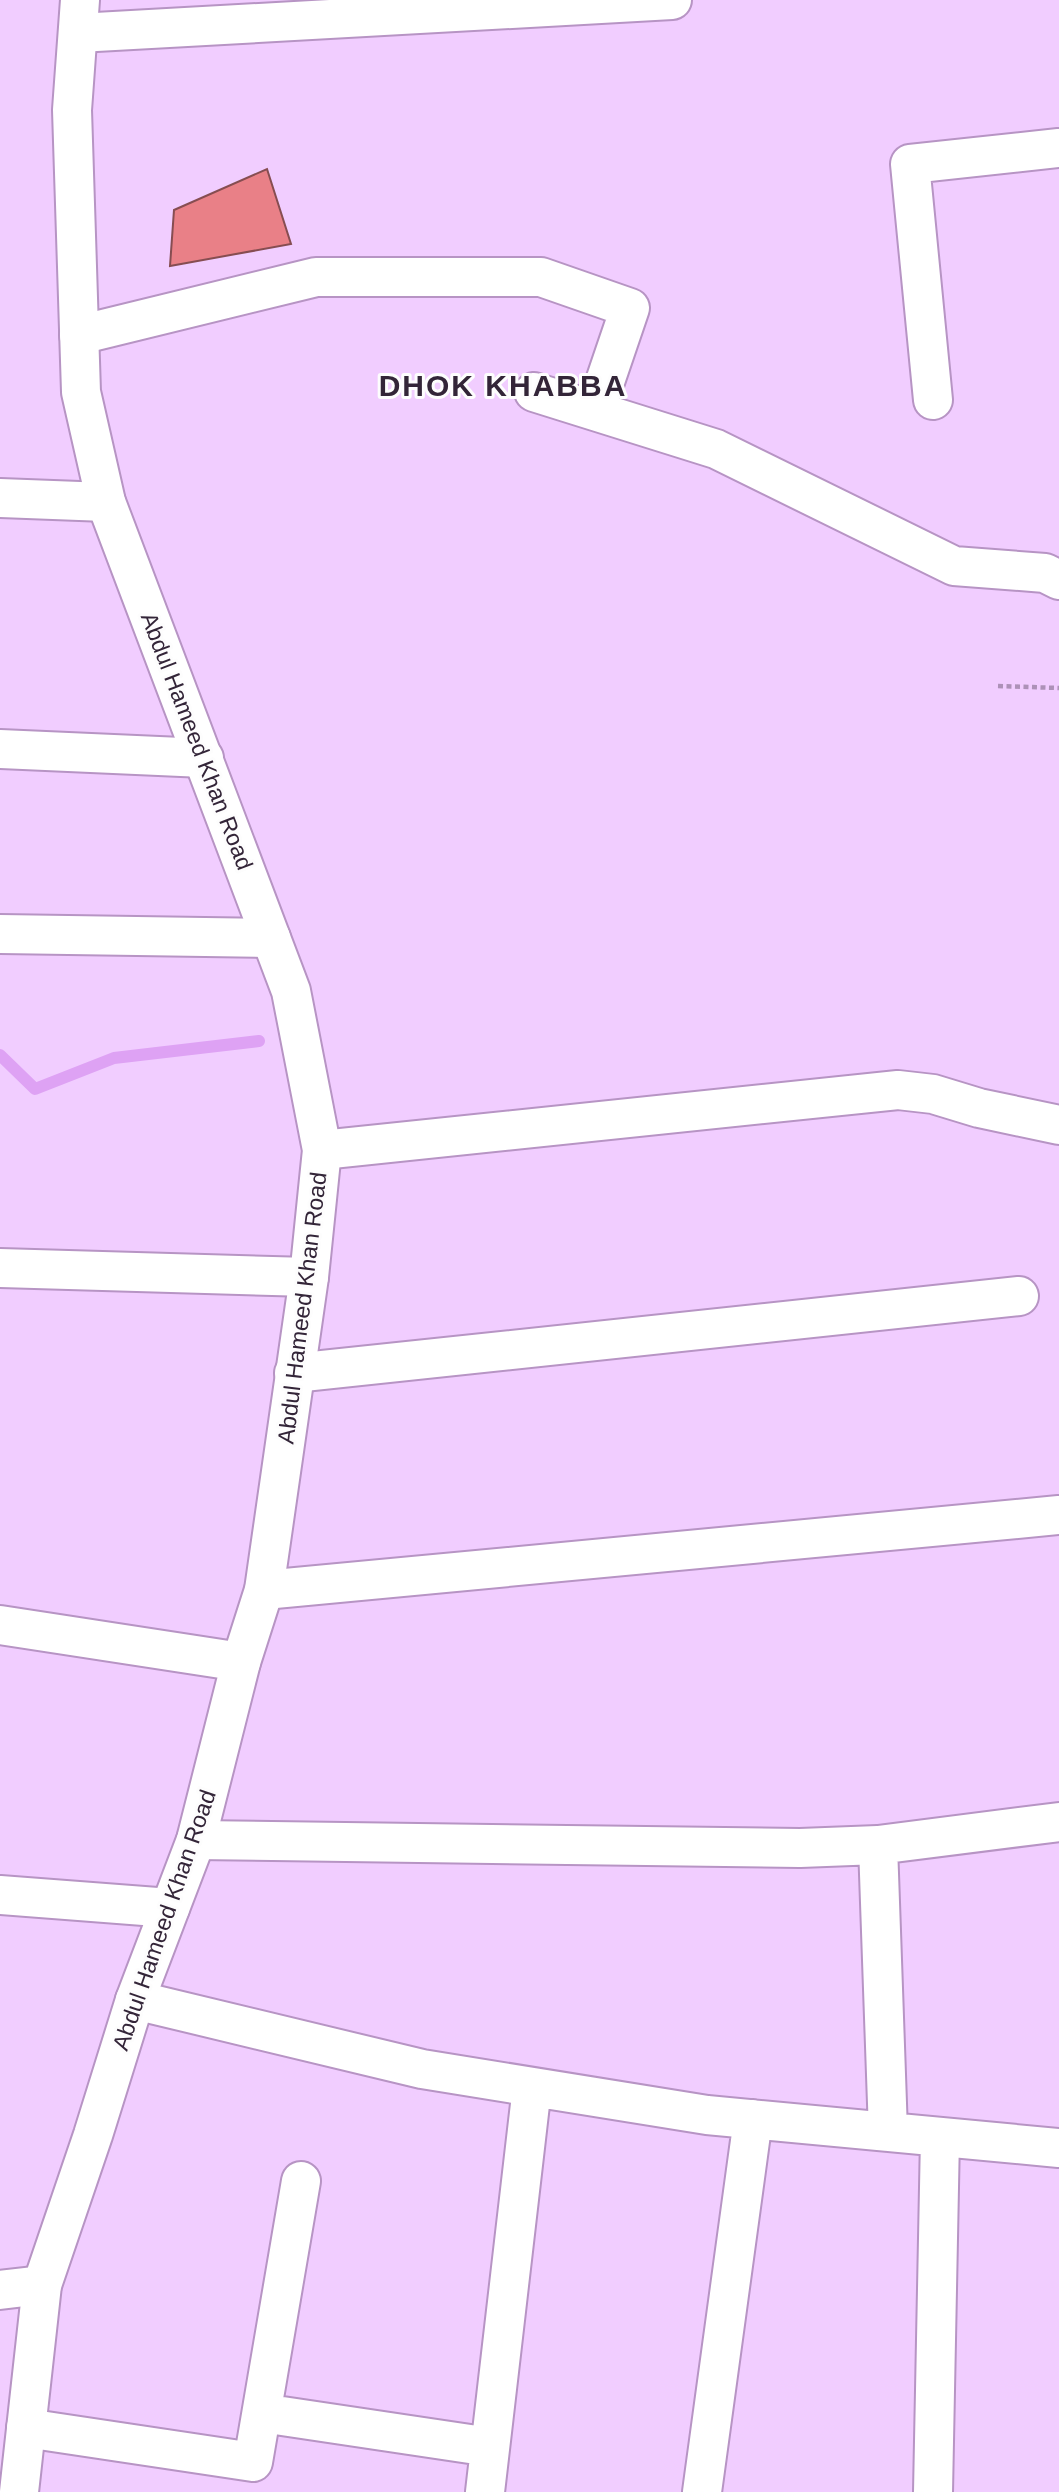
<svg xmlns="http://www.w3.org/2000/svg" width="1059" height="2492" viewBox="0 0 1059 2492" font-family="Helvetica,sans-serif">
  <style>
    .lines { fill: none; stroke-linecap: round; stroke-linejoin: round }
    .stream { stroke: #dea2f4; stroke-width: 12 }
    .building { fill: #e98087; stroke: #864d51; stroke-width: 2 }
    .minor-casing { stroke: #b794c4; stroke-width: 42 }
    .major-casing { stroke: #b794c4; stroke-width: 42 }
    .path { stroke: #ad91b8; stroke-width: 4.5; stroke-dasharray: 5 3.5; stroke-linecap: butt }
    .minor { stroke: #fff; stroke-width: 38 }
    .major { stroke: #fff; stroke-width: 38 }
    .labels { text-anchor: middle; stroke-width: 6; stroke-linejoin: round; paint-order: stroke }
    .street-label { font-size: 23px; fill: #332538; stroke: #fdfdfd }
    .district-label { font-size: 30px; font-weight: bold; letter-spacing: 2px; fill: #332538; stroke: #fdfdfd }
  </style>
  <rect width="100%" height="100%" fill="#f1cdff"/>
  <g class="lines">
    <path class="stream" d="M0,1055L35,1089L114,1058L259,1041"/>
  </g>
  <path class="building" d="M267,169L291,244L170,266L174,210Z"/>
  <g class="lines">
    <g class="minor-casing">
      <path id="minor" d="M78,33L672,0
        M79,335L316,277H541L630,308L595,411
        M534,392L716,449L954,566L1045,573L1059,580
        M933,400L910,164L1059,148
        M0,498L106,502
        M0,749L204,758
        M0,934L271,938
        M322,1150L898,1090L933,1094L979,1108L1059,1125
        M0,1268L309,1277
        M294,1373L1019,1296
        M264,1590L1059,1515
        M0,1625L241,1662
        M196,1840L800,1848L878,1845L1059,1822
        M878,1845L888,2132
        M0,1895L170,1908
        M135,2000L422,2069L707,2115L1059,2148
        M0,2290L42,2285
        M262,2413L490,2447
        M26,2428L253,2462L301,2181
        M485,2492L532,2087
        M702,2492L753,2119
        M933,2492L940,2137"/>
    </g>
    <g class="major-casing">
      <path id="major" d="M19,2492L42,2285L93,2135L135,2000L196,1840L241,1662L264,1590L309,1277L322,1150L291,991L106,502L81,392L72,110L80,0"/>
    </g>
    <path class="path" d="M998,686L1059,688"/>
    <use href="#minor" class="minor"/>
    <use href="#major" class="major"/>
  </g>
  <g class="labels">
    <g class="street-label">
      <text transform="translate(197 741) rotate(69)" y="8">Abdul Hameed Khan Road</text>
      <text transform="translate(302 1308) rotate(-83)" y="8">Abdul Hameed Khan Road</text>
      <text transform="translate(164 1920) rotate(-71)" y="8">Abdul Hameed Khan Road</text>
    </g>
    <g class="district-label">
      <text x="503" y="396">DHOK KHABBA</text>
    </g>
  </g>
</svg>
